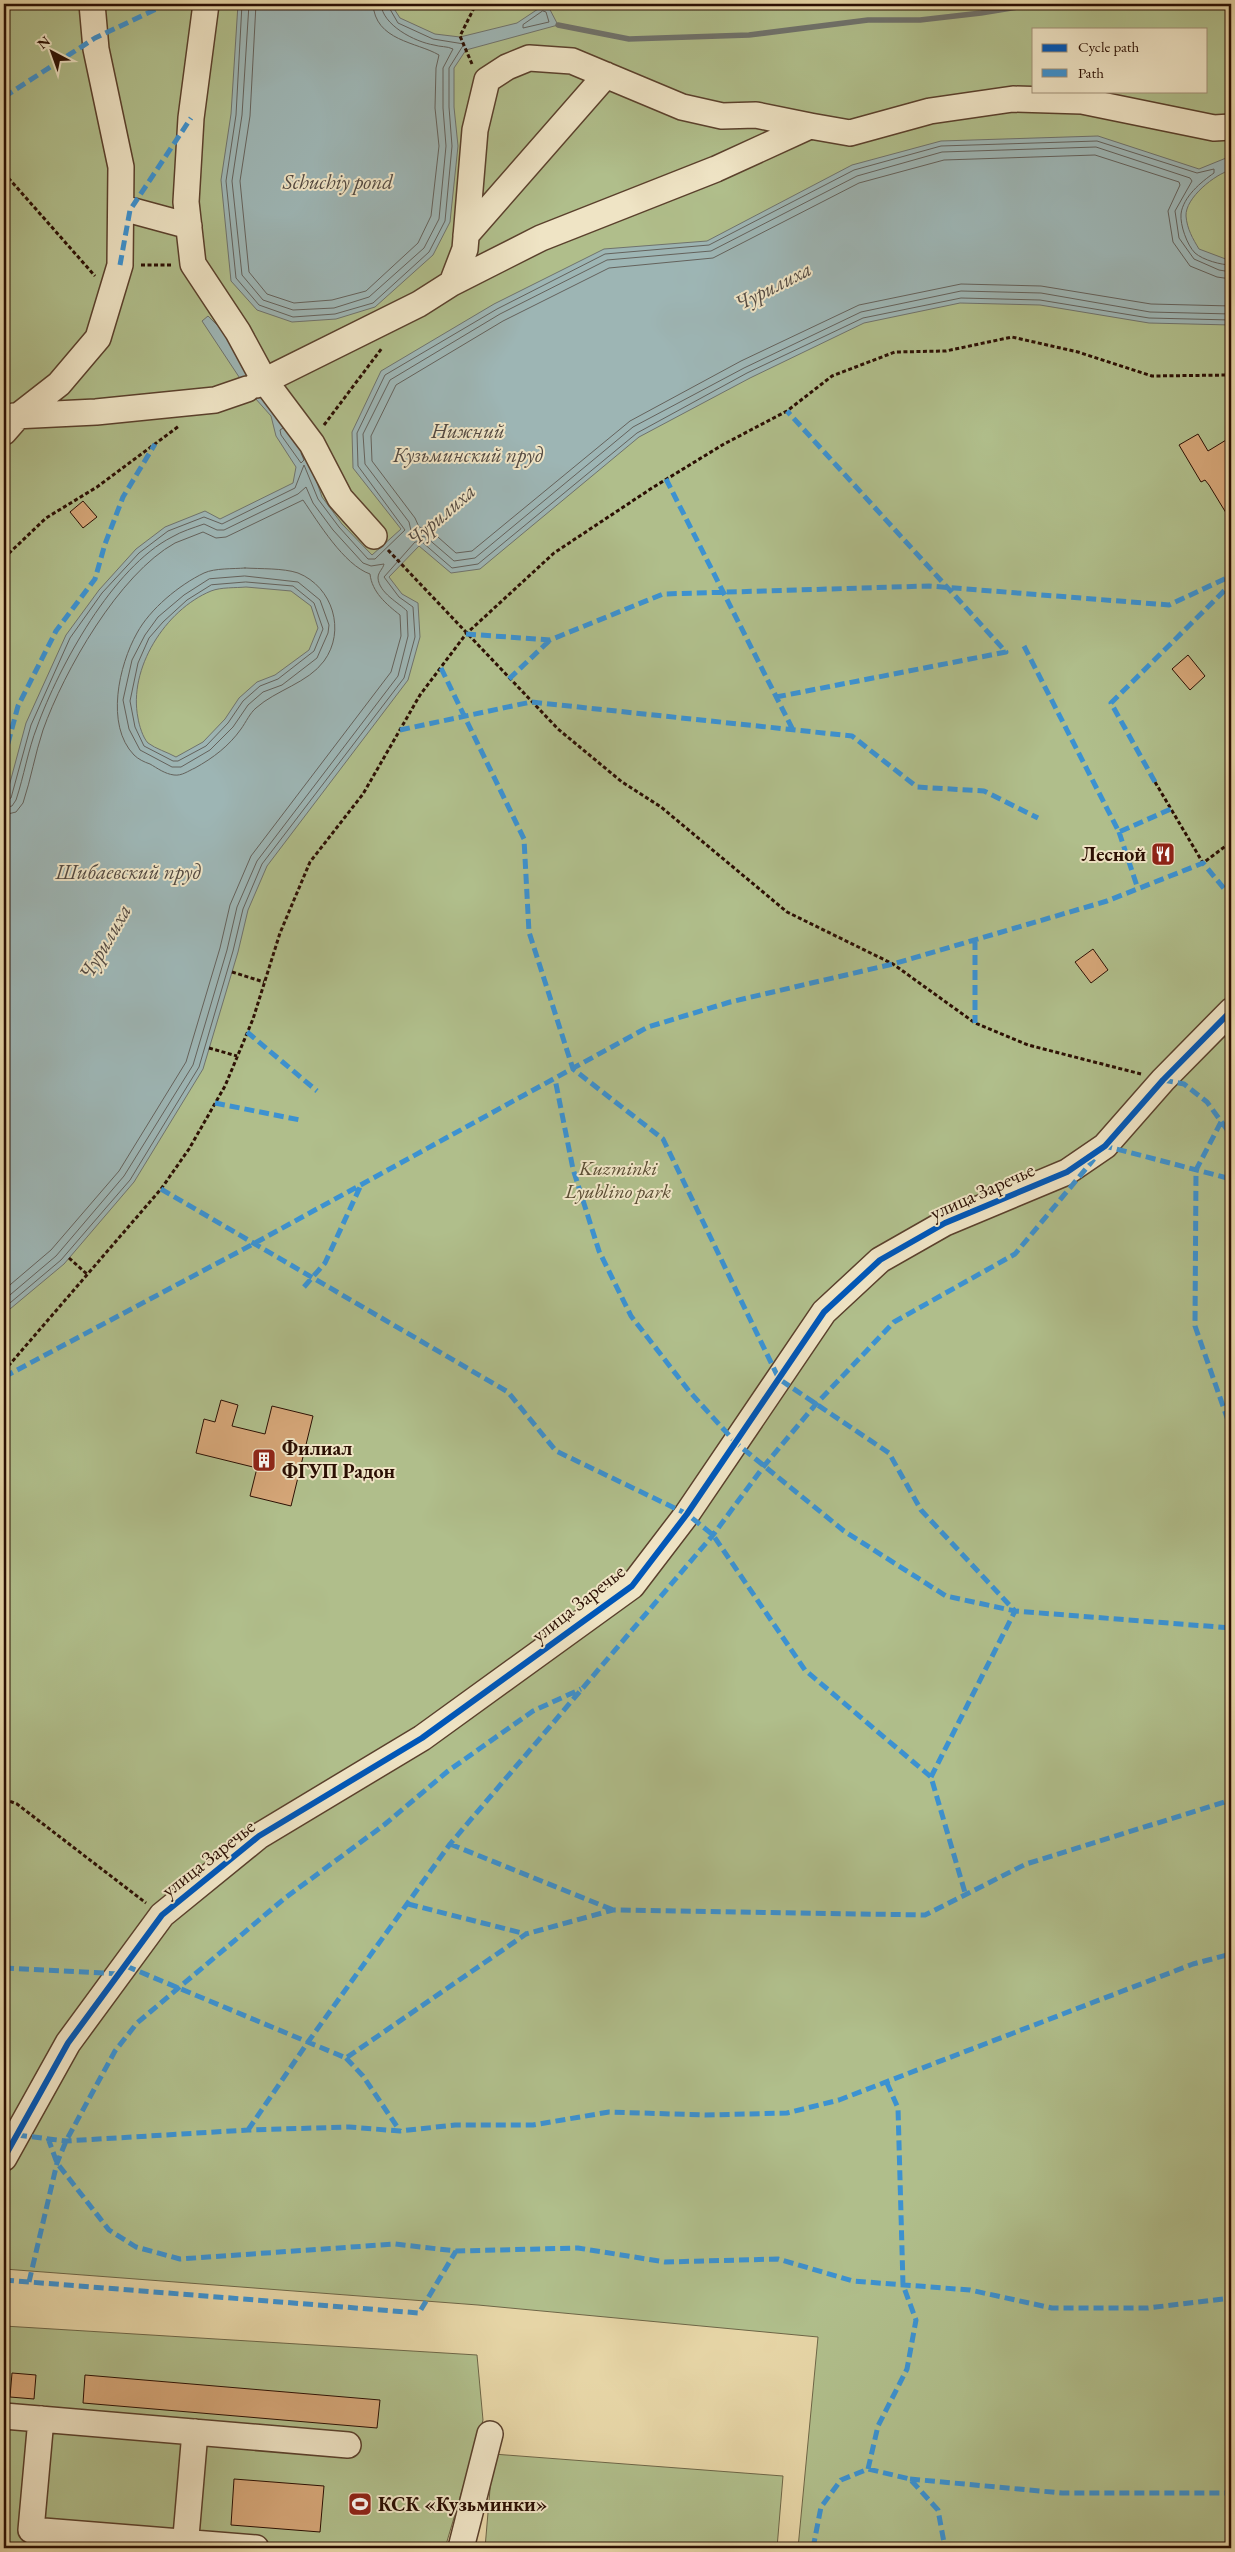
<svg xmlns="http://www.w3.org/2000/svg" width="1235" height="2552" viewBox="0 0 1235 2552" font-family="'EB Garamond',serif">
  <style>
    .green { fill: #b0be8b; stroke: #6e6647; fill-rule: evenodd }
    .water { fill: #9db5b4; stroke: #6f736d; fill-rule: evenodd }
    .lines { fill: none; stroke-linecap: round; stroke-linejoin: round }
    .shore { stroke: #64625c; stroke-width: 1 }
    .stream { stroke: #6f736d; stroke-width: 5.5 }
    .building { fill: #d6a779; stroke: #2b0f03 }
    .minor-casing { stroke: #5a402c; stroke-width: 28 }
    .path { stroke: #2b0f03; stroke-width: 3; stroke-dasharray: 4 2.5; stroke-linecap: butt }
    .minor { stroke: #efe4c5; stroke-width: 25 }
    .quiet { stroke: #3c92d1; stroke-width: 5; stroke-dasharray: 10 5; stroke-linecap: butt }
    .cycleway-casing { stroke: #efe4c5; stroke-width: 9 }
    .cycleway { stroke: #0057b8; stroke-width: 6 }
    .labels { text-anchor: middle; stroke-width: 4; stroke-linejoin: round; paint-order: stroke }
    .poi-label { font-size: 20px; font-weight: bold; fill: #2b0f03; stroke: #efe4c5; text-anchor: start }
    .park-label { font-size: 20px; font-style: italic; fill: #5a4c33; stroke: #efe4c5 }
    .street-label { font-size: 20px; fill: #2b0f03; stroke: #efe4c5 }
    .water-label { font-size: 21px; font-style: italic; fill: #534941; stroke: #efe4c5 }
  </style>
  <rect width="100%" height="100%" fill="#e6d5a6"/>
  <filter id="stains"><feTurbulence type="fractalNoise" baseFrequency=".004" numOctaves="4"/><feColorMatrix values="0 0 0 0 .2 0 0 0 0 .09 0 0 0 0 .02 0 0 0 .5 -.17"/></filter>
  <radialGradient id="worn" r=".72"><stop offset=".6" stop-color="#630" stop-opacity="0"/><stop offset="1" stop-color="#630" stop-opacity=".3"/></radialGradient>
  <path class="green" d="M4,4H1231V2548H798L818,2337L478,2305L4,2269ZM1034,29H1206V91H1034Z
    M4,2326L477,2355L483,2420L445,2548H4Z
    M493,2454L783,2476L777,2548H485Z"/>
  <path class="water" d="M238,4H391L400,18L435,34L460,37L517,23L538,9L536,4H547L558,25L466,50L454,68V107L458,146L450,222L433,255L375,307L336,319L292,322L257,310L231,281L221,180L231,114Z
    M1098,136L1199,169L1231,156V170C1215,174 1185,198 1186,216C1187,229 1193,239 1199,249L1231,261V325L1149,323L1040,305L960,303L864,323L750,378L639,437L480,569L451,573L419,546L389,577L402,594L418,603L420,637L408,680L267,866L248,910L238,952L203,1069L134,1182L64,1264L4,1314V805L26,723L66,635L99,590L136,549L165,527L205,511L220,519L293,483L296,467L276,436L271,416L247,389L202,321L208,316L223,331L256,385L304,445L322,497L342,524L372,555L401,529L353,468L352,432L381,371L494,304L604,249L707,241L852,165L941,141ZM246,587L291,591L311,606L318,628L309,650L275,675L257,682L239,698L225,719L203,742L176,757C167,752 156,749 148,743C143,738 139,725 138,718C128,669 165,610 211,591C221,587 236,588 246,587Z"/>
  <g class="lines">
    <path class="shore" d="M242,4L236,115L226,181L236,278L259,305L293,317L335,314L373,303L429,252L445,221L452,146L449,107V68L464,44L433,39L398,23L387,4
      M249,4L242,115L232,181L242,275L263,300L293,310L334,308L369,297L424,248L439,219L446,146L443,108V68L453,49C447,46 440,47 434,45C415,42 382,25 381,4
      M256,4L250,116L240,181L249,272L267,294L294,303L332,300L366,291L418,243L431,216L439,146L435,108L436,68L439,55C417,42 375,41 373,4
      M543,11L546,12L549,22L523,28V25Z
      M1231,272L1219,270L1194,259L1179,238L1175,211L1192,181L1190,178L1096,147L942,152L857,176L711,251L607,260L500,314L390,380L363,434L365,464L409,522L412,535L426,537L454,561L475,558L633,427L744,368L861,312L961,291L1041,293L1150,312L1231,314
      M1231,279L1217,277L1190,266L1173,242L1168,211L1180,185L1179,182L1095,155L944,160L859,183L713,258L609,268L503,321L396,385L371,436L372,461L415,518L419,527L430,530L456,553L472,551L630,421L741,361L859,305L961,284L1041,286L1151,304L1231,306
      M283,428L280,430L281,435L301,463L304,460L301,453
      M245,568C261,569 283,568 298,573C333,587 346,631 324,661C308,683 276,690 256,708C250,713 246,722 241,729C229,746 213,758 195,768C188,771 182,776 174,775C165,774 157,768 150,764C144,762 138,759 134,755C105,725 119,665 137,633C150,609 179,585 204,573C215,568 233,569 245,568Z
      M245,576L298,582L320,600L329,625L328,633L317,658L282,685L263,692L248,705L233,727L210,750L181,767H172L140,750L129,729L123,700L132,660L145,635L158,617L184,595L209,579Z
      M246,582L293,586L314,603L323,629L314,651L278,679L260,686L243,701L228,723L206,746L178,761H173L144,746L135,727L130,701L138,663L149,638L163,622L187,600L211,585Z
      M4,801L11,798L31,725L70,638L102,593L139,553L168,531L204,517L222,524L295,488L304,465L318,499L339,527L368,559H375L405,530L358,466L357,433L385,375L497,309L605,254L709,245L854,170L941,146L1097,141L1197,173L1214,169V173C1201,182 1183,197 1181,214C1180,225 1187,245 1195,253C1203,260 1221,265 1231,265
      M4,808L12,806L16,800C24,776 28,750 37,727C59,666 113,567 172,537C182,531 193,528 204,524L217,530H224L298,494L306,487L313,503L333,530L363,563L371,566L384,564C383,569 378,572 378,578C379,593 399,603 407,611L408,636L398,676L257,861L237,907L227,950L193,1065L124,1176L56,1256L4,1300
      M4,815L16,812L23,803C31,779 35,754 43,730C64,671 119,574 175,543C184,539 194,536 203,532L216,538L226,537L303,500C318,522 344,565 370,574C372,592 386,604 400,615L401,636L391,672L251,856L230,905L220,948L186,1062L119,1171L51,1250L4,1290
      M4,1308L61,1260L130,1180L199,1067L233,951L243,909L262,864L404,678L415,637L413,607L399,597L384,577L415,542H422L452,568L478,564L637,433L747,373L863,318L961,298L1040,300L1149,318L1231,320"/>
    <path class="stream" d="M558,25L629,39L749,35L868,20H920L981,13L1036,4"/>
  </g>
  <path class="building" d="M1198,434L1208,451L1231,437V521L1209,485L1205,480L1201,482L1179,445Z
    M83,501L97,517L83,528L70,512Z
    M1188,655L1205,676L1190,690L1172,669Z
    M1093,949L1108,970L1091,983L1075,962Z
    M221,1400L238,1405L232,1426L265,1434L272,1406L313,1416L291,1506L250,1496L257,1468L196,1453L204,1419L215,1422Z
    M12,2373L36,2375L34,2399L10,2397Z
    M85,2375L380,2400L377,2428L83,2403Z
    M234,2479L324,2486L320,2532L231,2525Z"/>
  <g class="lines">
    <g class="minor-casing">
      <path id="minor" d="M206,4L191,118L186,202L193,264L238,332L264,380L312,444L340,498L374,536
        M130,210L189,226
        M466,235L606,75
        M452,283L465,249L475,130L487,80L507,67L529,58L572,61L682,107L722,116L756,115L810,126
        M256,385L419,304L452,283L541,238L716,169L810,126L850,133L930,111L1013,99L1082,101L1214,128L1231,127
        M14,416L96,412L215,400L247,389
        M4,432L18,416L59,384L98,338L120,265L121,167L96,49L92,4
        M4,2158L68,2043L162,1915L259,1836L422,1738L632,1586L687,1514L824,1312L880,1260L945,1223L1067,1172L1105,1146L1163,1080L1231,1011
        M4,2416L348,2445
        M41,2419L31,2530L256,2548
        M185,2548L195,2432
        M461,2548L490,2434"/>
    </g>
    <path class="path" d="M472,64L460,36L476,4
      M4,173L95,276
      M141,265H172
      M324,425L382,348
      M388,550L558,729L622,782L661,807L787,912L893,964L975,1023L1028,1045L1141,1074
      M4,558L46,518L97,487L179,426
      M1155,782L1203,863L1231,842
      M232,972L264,982
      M209,1048L237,1056
      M69,1258L88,1275
      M4,1371L161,1189L189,1149L225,1086L253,1019L280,933L310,862L363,794L420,695L466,634L554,553L652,488L724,444L787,411L832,376L895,352L946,351L1012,337L1078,352L1152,376L1231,375
      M4,1799L17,1804L146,1903"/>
    <use href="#minor" class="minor"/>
    <path class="quiet" d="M4,97L95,38L167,4
      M120,265L130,210L191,118
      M666,479L793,730
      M4,548L8,554
      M466,634L550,640L663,594L929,586L1169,605L1231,576
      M1024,646L1119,832L1171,809
      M441,668L524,839L529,932L573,1069L663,1139L779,1379L889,1453L921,1510L1015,1611L946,1596L844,1531L736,1443L689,1391L631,1316L599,1251L573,1169L555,1079
      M509,679L550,640
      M776,697L1006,652L787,411
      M400,730L531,702L852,736L917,787L984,791L1038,818
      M4,758L18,706L56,631L95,579L105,544L123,497L155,444
      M1155,782L1111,703L1231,584
      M1119,832L1138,889
      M975,940V1023
      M247,1032L317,1091
      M1163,1080L1184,1084L1207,1102L1231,1135
      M215,1103L300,1120
      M1221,1122L1196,1170L1195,1326L1231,1429
      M1103,1148L1105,1146L1231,1179
      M161,1189L508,1392L556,1451L687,1514L713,1535L805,1670L931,1777L966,1896
      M304,1287L325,1263L361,1185
      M4,1377L255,1243L648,1027L730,1002L893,964L1107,901L1203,863L1231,897
      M931,1777L1015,1611L1231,1628
      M450,1844L613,1910
      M408,1904L526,1934
      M126,1966L346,2058L526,1934L613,1910L925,1915L1026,1864L1231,1800
      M4,1968L121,1974
      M346,2058L363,2076L400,2131
      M248,2130L308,2042L450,1844L713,1535L764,1466L816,1404L894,1322L1015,1254L1094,1159
      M17,2135L66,2141L248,2130L349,2127L400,2131L455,2125H533L609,2112L705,2115L787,2113L839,2100L1193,1964L1231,1954
      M48,2138L57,2163L109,2230L136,2247L180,2259L395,2244L456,2251L578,2248L665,2262L778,2259L853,2281L970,2290L1052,2308H1148L1231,2298
      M4,2280L419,2313L456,2251
      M29,2282L57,2163L66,2141L115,2051L137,2023L285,1898L384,1825L448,1771L533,1711L581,1689
      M868,2469L878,2426L907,2369L916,2320L903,2285L898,2108L887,2083
      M910,2479L1062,2493H1231
      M813,2548L821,2507L841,2480L868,2469L910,2479L938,2510L945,2548
      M1018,2548L1059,2546L1067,2548"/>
    <g class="cycleway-casing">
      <path id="cycleway" d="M4,2158L68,2043L162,1915L259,1836L422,1738L632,1586L687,1514L824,1312L880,1260L945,1223L1067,1172L1105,1146L1163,1080L1231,1011"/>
    </g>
    <use href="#cycleway" class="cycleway"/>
  </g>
  <defs>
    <g id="restaurant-square" transform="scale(1.25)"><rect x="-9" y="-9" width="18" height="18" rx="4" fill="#8f2418" stroke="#efe4c5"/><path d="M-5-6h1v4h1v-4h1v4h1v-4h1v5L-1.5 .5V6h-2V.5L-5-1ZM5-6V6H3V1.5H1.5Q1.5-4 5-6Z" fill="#fff"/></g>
    <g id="building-square" transform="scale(1.25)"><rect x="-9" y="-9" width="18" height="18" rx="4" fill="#8f2418" stroke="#efe4c5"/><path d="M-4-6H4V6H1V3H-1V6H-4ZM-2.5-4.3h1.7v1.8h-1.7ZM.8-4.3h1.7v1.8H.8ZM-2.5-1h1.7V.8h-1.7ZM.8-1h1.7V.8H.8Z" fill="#fff"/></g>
    <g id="stadium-square" transform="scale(1.25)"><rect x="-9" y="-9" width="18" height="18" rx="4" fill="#8f2418" stroke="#efe4c5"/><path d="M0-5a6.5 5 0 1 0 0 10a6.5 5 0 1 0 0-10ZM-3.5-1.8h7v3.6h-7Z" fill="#fff"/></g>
  </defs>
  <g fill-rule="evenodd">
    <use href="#restaurant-square" x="1163" y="854"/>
    <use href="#building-square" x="264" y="1460"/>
    <use href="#stadium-square" x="360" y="2504"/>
  </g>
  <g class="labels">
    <g class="poi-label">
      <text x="1146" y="861" text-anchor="end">Лесной</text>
      <text x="282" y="1455">Филиал<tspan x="282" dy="23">ФГУП Радон</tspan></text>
      <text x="378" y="2511">КСК «Кузьминки»</text>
    </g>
    <g class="park-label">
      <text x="618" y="1175">Kuzminki<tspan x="618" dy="23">Lyublino park</tspan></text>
    </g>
    <g class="street-label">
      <text transform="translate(982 1191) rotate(-24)" y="7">улица Заречье</text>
      <text transform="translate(578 1603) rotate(-38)" y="7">улица Заречье</text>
      <text transform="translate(208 1858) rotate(-38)" y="7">улица Заречье</text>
    </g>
    <g class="water-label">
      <text x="338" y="189">Schuchiy pond</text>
      <text transform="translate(773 286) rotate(-27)" y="7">Чурилиха</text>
      <text x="468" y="438">Нижний<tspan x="468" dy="24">Кузьминский пруд</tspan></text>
      <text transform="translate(441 515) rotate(-41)" y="7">Чурилиха</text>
      <text x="128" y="879">Шибаевский пруд</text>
      <text transform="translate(105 942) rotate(-60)" y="7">Чурилиха</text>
    </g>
  </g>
  <rect width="1235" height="2552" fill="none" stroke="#e6d5a6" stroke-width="20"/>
  <rect x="5" y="5" width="1225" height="2542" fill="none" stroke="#2b0f03" stroke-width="2.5"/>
  <rect x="10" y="10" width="1215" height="2532" fill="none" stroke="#2b0f03"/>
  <rect x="1032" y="28" width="175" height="65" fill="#efe4c5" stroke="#a18f77"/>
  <rect x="1042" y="44" width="25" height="8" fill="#0057b8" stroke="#a18f77"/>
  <text x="1078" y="52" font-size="15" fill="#2b0f03">Cycle path</text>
  <rect x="1042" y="69" width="25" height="8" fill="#3c92d1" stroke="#a18f77"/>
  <text x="1078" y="78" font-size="15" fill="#2b0f03">Path</text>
  <g transform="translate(52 52) rotate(319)" stroke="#efe4c5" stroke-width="4" paint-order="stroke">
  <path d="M0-4L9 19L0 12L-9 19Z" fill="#2b0f03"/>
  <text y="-8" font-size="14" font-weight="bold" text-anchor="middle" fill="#2b0f03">N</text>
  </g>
  <rect width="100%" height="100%" filter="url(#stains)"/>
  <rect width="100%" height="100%" fill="url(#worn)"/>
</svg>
